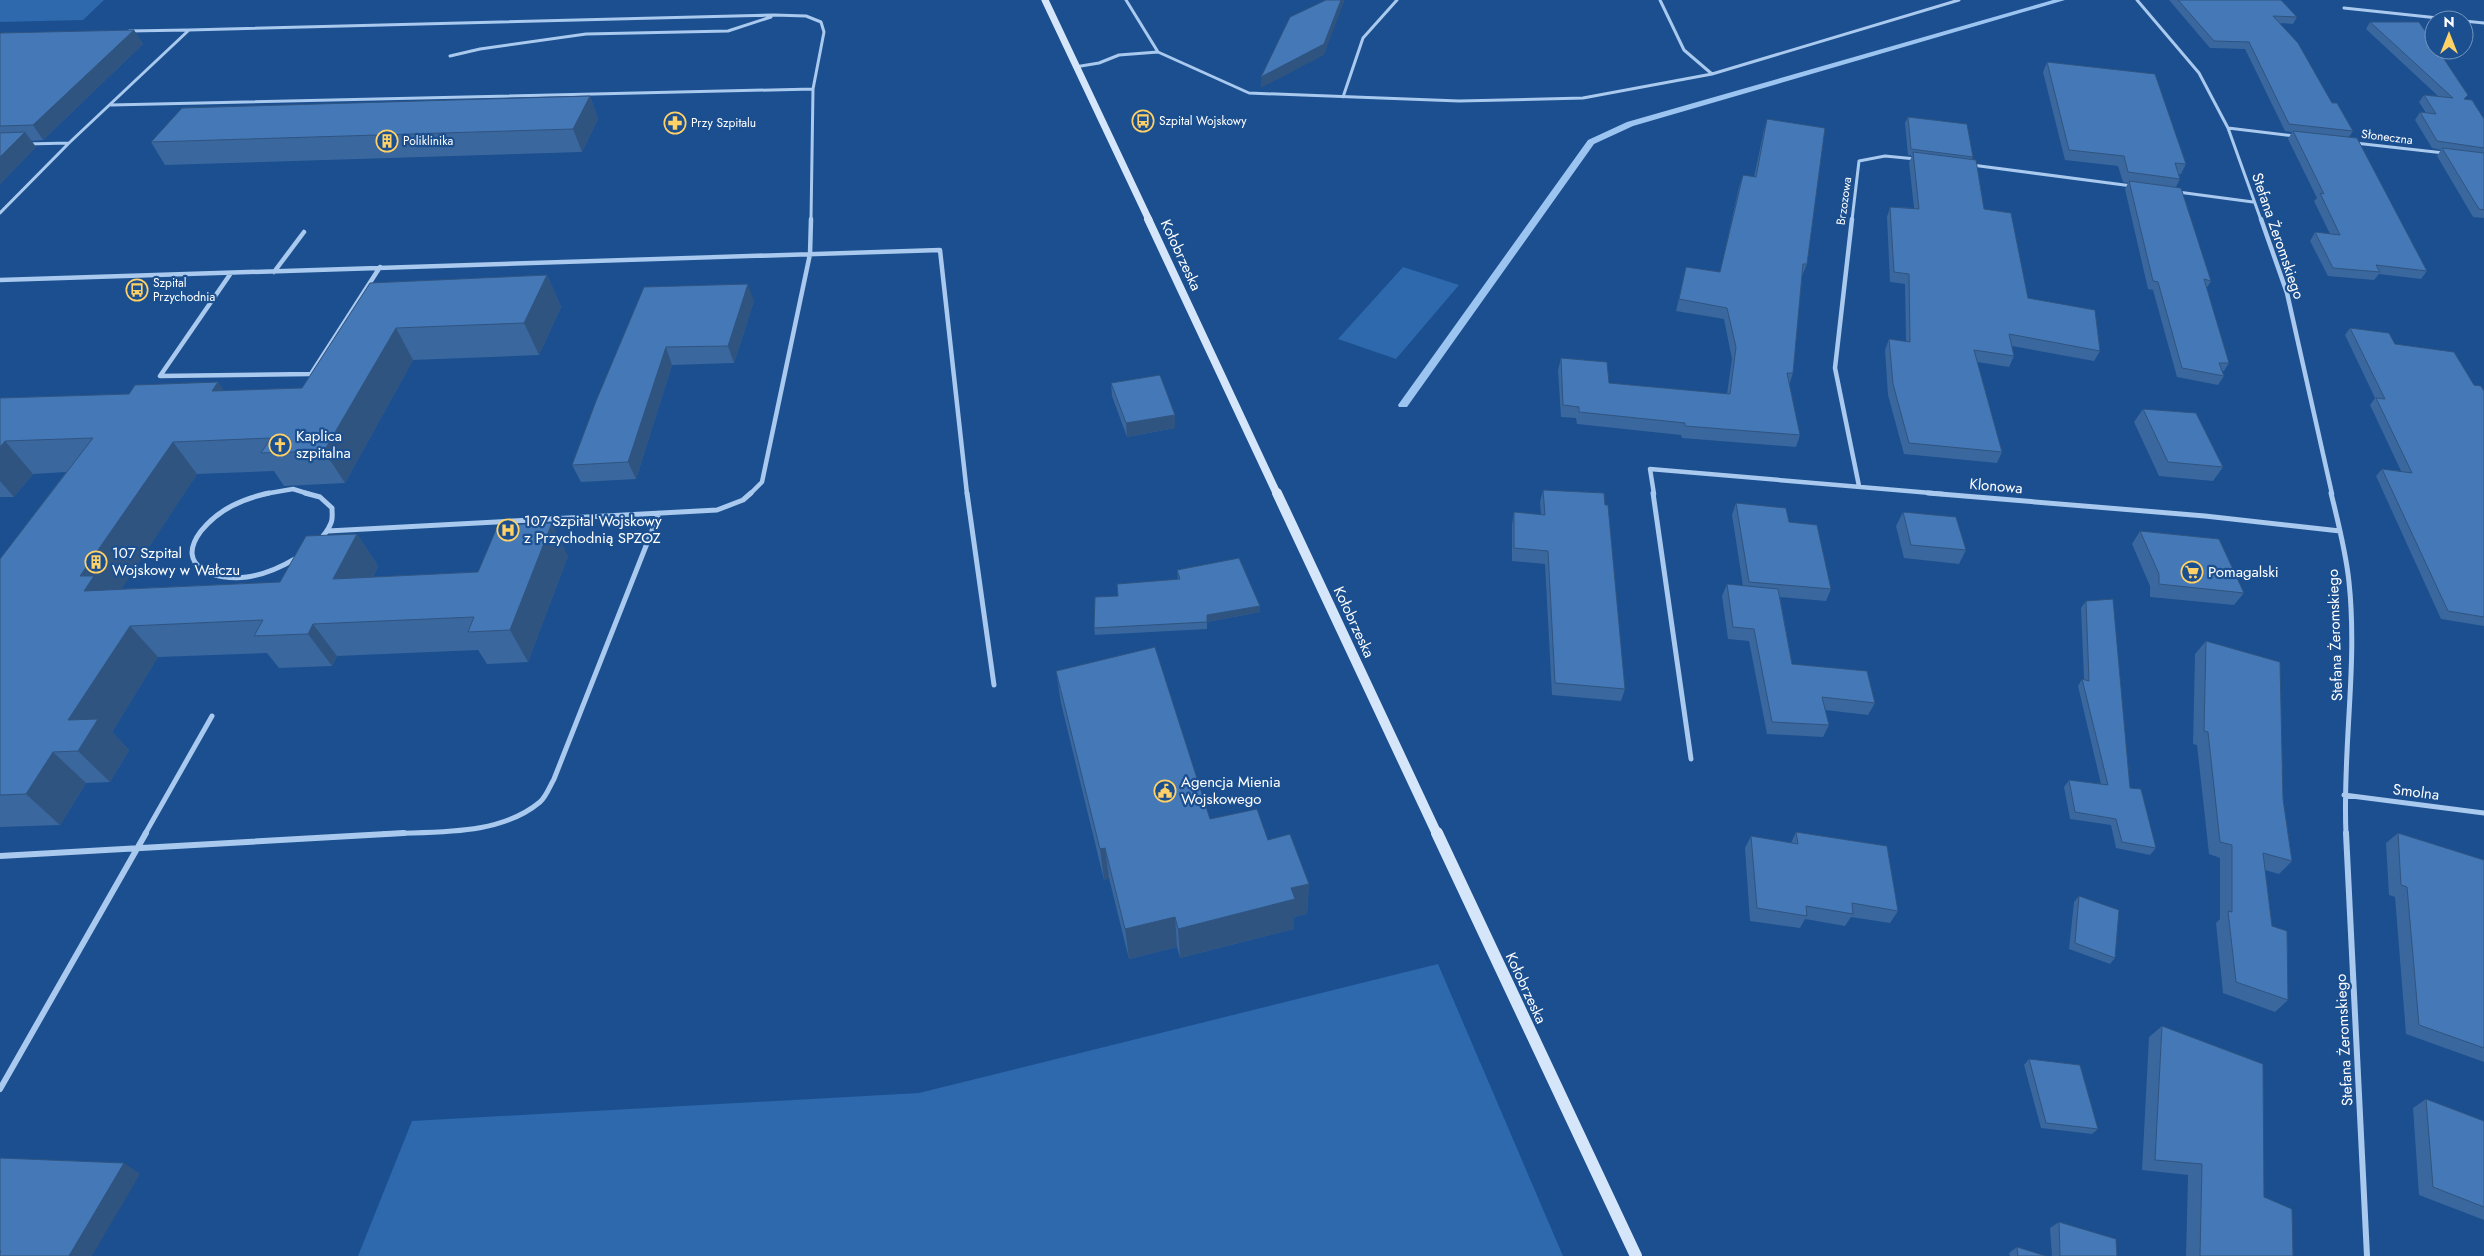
<svg xmlns="http://www.w3.org/2000/svg" width="2484" height="1256" viewBox="0 0 2484 1256" font-family="Jost,sans-serif">
  <style>
    .green { fill: #2e69ad }
    .lines { fill: none; stroke-linecap: round; stroke-linejoin: round }
    .stream { fill: #9cc4f0; fill-rule: evenodd }
    .minor-far3 { stroke: #a9c9ee; stroke-width: 3 }
    .minor-far2 { stroke: #a9c9ee; stroke-width: 4.5 }
    .minor-far1 { stroke: #a9c9ee; stroke-width: 5 }
    .minor { stroke: #a9c9ee; stroke-width: 6 }
    .secondary-far3 { stroke: #d6e6fa; stroke-width: 7 }
    .secondary-far2 { stroke: #d6e6fa; stroke-width: 8 }
    .secondary-far1 { stroke: #d6e6fa; stroke-width: 10 }
    .secondary { stroke: #d6e6fa; stroke-width: 12 }
    .wall { fill: #3a679d }
    .shaded-wall { fill: #305480 }
    .building { fill: #4478b7; stroke: #305480 }
    .labels { text-anchor: middle; stroke-width: 4.5; stroke-linejoin: round; paint-order: stroke }
    .far-poi-label { font-size: 12px; fill: #fff; stroke: #1b4f8f; text-anchor: start }
    .far-street-label { font-size: 12px; fill: #fff; stroke: #1b4f8f }
    .street-label { font-size: 15px; fill: #fff; stroke: #1b4f8f }
    .poi-label { font-size: 15px; fill: #fff; stroke: #1b4f8f; text-anchor: start }
  </style>
  <rect width="100%" height="100%" fill="#1b4f8f"/>
  <path class="green" d="M0,0H104L83,20L0,22Z
    M1403,267L1459,285L1396,359L1338,339Z
    M1438,964L1563,1256H358L412,1121L919,1093Z"/>
  <g class="lines">
    <path class="stream" d="M2053,0H2065L1633,126L1594,144L1407,407H1399L1398,405L1588,140L1627,122Z"/>
    <path class="minor-far3" d="M1126,0L1158,52L1249,93L1459,101L1583,98L1712,74L1959,0
      M1660,0L1684,50L1712,74
      M2137,0L2199,73L2228,128L2261,220
      M2344,8L2457,20
      M2464,21L2484,23
      M129,31L188,30
      M450,56L480,49L586,34L728,31L771,17
      M1075,67L1099,63L1119,55L1158,52
      M1343,97L1363,38L1397,0
      M111,105L813,89
      M2228,128L2295,136
      M2355,143L2444,153
      M27,144L69,143
      M1972,165L2132,186
      M2178,192L2253,202
      M0,213L69,143L189,30L774,15L806,16L821,22L824,32L813,89L811,220
      M1852,220L1859,161L1885,156L1916,159"/>
    <path class="minor-far2" d="M1852,219L1835,368L1859,486
      M2261,219L2287,293L2332,494
      M274,272L304,232
      M231,273L160,376L311,374L380,267
      M0,280L940,250L967,494
      M264,494L293,489L309,494
      M750,494L762,482L810,254L811,219
      M1654,494L1650,469L1943,494"/>
    <path class="minor-far1" d="M269,493C242,499 219,509 201,531C173,568 217,581 247,577C275,573 320,550 331,523C333,519 332,513 332,508L320,497L305,493
      M967,493L994,685
      M1653,493L1691,759
      M1928,493L2205,516L2340,531
      M2331,493C2338,522 2346,552 2349,582C2358,666 2342,750 2346,834
      M328,531L717,510L743,500L751,493
      M2344,795L2484,813
      M145,834L212,716
      M383,834C434,831 498,837 540,802C546,797 550,786 554,779L659,513"/>
    <path class="minor" d="M2346,833L2367,1256
      M0,856L404,833
      M0,1089L146,833"/>
    <path class="secondary-far3" d="M1045,0L1149,220"/>
    <path class="secondary-far2" d="M1148,219L1277,494"/>
    <path class="secondary-far1" d="M1277,493L1437,834"/>
    <path class="secondary" d="M1437,833L1636,1256"/>
  </g>
  <path class="wall" d="M2169,0H2281L2297,17L2293,24L2280,23L2332,103L2353,131L2349,137L2427,271L2421,279L2379,274L2374,280L2328,276L2310,241L2315,232L2330,234L2314,201L2317,198L2288,139L2292,132L2285,131L2245,49L2210,48Z
    M2370,22L2465,99L2484,119V218L2473,217L2437,156L2441,150L2432,148L2415,120L2420,112L2426,113L2419,102L2424,95L2438,96L2366,29Z
    M134,30L143,44L43,140L31,141L36,147L0,184V33Z
    M2047,62L2186,164L2181,174H2179L2180,179L2176,187L2211,281L2206,289L2229,363L2224,371H2222L2224,376L2218,385L2177,377L2153,290L2148,289L2125,189L2128,183L2123,182L2118,166L2065,160L2043,72Z
    M590,96L598,119L582,152L165,165L151,142Z
    M1908,117L1973,157L1972,160L1984,209L2028,298L2100,351L2094,361L2012,346L2014,356L2009,367L1977,362L2002,452L1997,463L1904,454L1888,395L1885,350L1889,339L1906,342L1905,284L1890,282L1887,217L1890,207L1914,208L1909,162L1912,156L1908,155L1905,123Z
    M1767,119L1807,264L1802,276L1793,373L1789,385L1800,435L1796,447L1682,438L1681,435L1577,424L1576,418L1561,417L1558,370L1561,358L1609,383L1727,394L1732,359L1724,319L1676,311L1686,267L1720,272L1739,187L1743,175L1754,177L1764,130Z
    M547,275L561,307L539,355L413,360L345,483L284,486L274,471L197,474L121,589L280,582L357,534L378,566L373,577L478,572L568,556L528,662L487,664L478,650L337,656L332,666L279,668L267,653L158,657L112,732L129,750L110,782L86,783L60,825L0,827V559L66,472L33,474L14,497H0V398L129,394L218,382L224,391L302,388L370,283Z
    M644,287L754,301L734,363L672,365L636,479L581,482L572,465Z
    M2350,328L2395,344L2484,391V626L2441,619L2376,476L2382,469L2401,471L2370,405L2375,398L2345,335Z
    M1111,383L1175,428L1127,437L1112,396Z
    M2143,409L2223,467L2213,481L2159,476L2134,422Z
    M1543,490L1625,689L1621,701L1552,695L1545,564L1512,561V525L1514,512L1541,515L1540,502Z
    M1736,503L1789,522L1831,589L1826,601L1780,597L1792,664L1875,703L1868,715L1825,710L1829,725L1823,737L1767,734L1749,641L1728,639L1722,596L1727,584L1743,586L1732,515Z
    M1903,512L1966,550L1959,564L1904,558L1896,526Z
    M2140,531L2244,593L2234,605L2150,597V586L2132,544Z
    M1177,570L1260,606V612L1207,622V629L1095,635L1094,628L1118,596L1178,580Z
    M2086,601L2130,788L2156,848L2150,855L2116,848L2111,825L2070,819L2064,787L2069,780L2101,784L2078,686L2082,679H2084L2081,608Z
    M2206,641L2283,799L2292,861L2279,874L2265,870L2272,926L2288,1000L2275,1012L2223,993L2216,923L2220,919V858L2209,854L2197,745L2193,744L2195,654Z
    M1056,671L1210,819L1268,840L1309,884L1307,914L1294,917V929L1180,958L1177,947L1129,959L1109,878L1104,880L1061,703Z
    M1796,832L1898,911L1890,923L1851,917L1845,926L1805,919L1800,928L1750,921L1745,848L1751,836L1791,843Z
    M2398,833L2484,860V1062L2406,1034L2395,897L2389,895L2386,843Z
    M2079,896L2115,958L2110,964L2069,949L2074,902Z
    M2162,1026L2264,1197L2293,1256H2186L2188,1175L2142,1170L2149,1037Z
    M2029,1059L2098,1129L2092,1134L2041,1128L2024,1065Z
    M2426,1099L2484,1121V1220L2419,1195L2413,1108Z
    M2059,1222L2117,1256H2052L2050,1228Z
    M2017,1247L2046,1256H2010L2009,1253Z"/>
  <path class="shaded-wall" d="M1341,0H1344V2L1324,55L1261,88V77Z
    M134,30L143,44L43,140L33,125Z
    M590,96L598,119L582,152L573,129Z
    M25,132L36,147L0,184V157Z
    M547,275L561,307L539,355L524,323Z
    M748,284L754,301L734,363L728,346Z
    M396,328L413,360L345,483L324,451Z
    M666,347L672,365L636,479L628,462Z
    M218,382L240,414L212,391Z
    M1175,415V428L1127,437L1126,423Z
    M5,441L33,474L14,497L0,481V447Z
    M173,442L197,474L115,599L84,591L80,576Z
    M552,523L568,556L528,662L510,630Z
    M357,534L378,566L356,611L333,579Z
    M1260,606V612L1207,622V615Z
    M313,624L337,656L332,666L308,634Z
    M130,626L158,657L112,732L129,750L110,782L78,751L68,720Z
    M53,752L86,783L60,825L26,794Z
    M1105,848L1109,878L1104,880L1100,849Z
    M1309,884L1307,914L1294,917V929L1180,958L1178,929L1291,888Z
    M1175,917L1177,947L1129,959L1125,929Z
    M124,1163L140,1174L92,1256H69Z"/>
  <path class="building" d="M1326,0H1341L1324,44L1261,77L1290,17Z
    M2178,0H2281L2297,17L2273,16L2298,43L2332,103H2337L2353,131L2289,124L2249,42L2214,41Z
    M2370,22H2419L2434,44V50H2438L2468,95L2464,99L2472,100L2484,119V148L2437,141L2420,112L2436,114L2424,95L2453,98Z
    M134,30L33,125L0,126V33Z
    M2047,62L2155,74L2186,164L2175,163L2180,179L2128,172L2124,156L2069,150Z
    M590,96L573,129L151,142L182,108Z
    M1908,117L1967,124L1973,157L1911,149Z
    M1767,119L1825,128L1807,264H1803L1793,373H1787L1800,435L1685,426V423L1579,412V407L1563,405L1561,358L1607,362L1609,383L1730,394L1736,347L1727,308L1679,299L1686,267L1720,272L1743,175L1756,177Z
    M2293,131L2357,138L2427,271L2376,265L2380,272L2333,268L2315,232L2340,235L2320,193L2324,194Z
    M25,132L0,157V133Z
    M2442,148L2484,153V210L2479,209Z
    M1913,152L1976,160L1984,209L2011,213L2028,298L2095,310L2100,351L2009,334L2014,356L1974,350L2002,452L1909,443L1893,384L1889,339L1910,342L1909,274L1894,272L1890,207L1919,209Z
    M2129,181L2181,188L2211,281L2204,279L2229,363H2219L2224,376L2182,368L2158,282L2153,281Z
    M547,275L524,323L396,328L324,451L261,453L271,438L173,442L80,576H94L84,591L280,582L306,536L357,534L333,579L478,572L498,525L552,523L510,630L468,632L474,617L313,624L308,634L254,636L263,620L130,626L68,720L98,719L78,751L53,752L26,794L0,795V559L93,438L5,441L0,447V398L129,394L135,385L218,382L212,391L302,388L370,283Z
    M748,284L728,346L666,347L628,462L572,465L596,401L644,287Z
    M2350,328L2389,333L2395,344L2454,352L2474,385L2481,386L2484,391V617L2448,611L2382,469L2412,473L2376,398L2385,399Z
    M1160,375L1175,415L1126,423L1111,383Z
    M2143,409L2196,413L2223,467L2168,462Z
    M1543,490L1604,493L1605,505H1608L1625,689L1555,683L1548,551L1514,548V512L1545,515Z
    M1736,503L1786,508L1789,522L1817,525L1831,589L1749,582Z
    M1903,512L1956,517L1966,550L1911,545Z
    M2140,531L2219,539L2244,593L2159,584V574Z
    M1239,558L1260,606L1207,615V622L1094,628L1095,597L1118,596L1117,584L1180,579L1177,570Z
    M1727,584L1778,589L1792,664L1867,671L1875,703L1822,697L1829,725L1772,722L1754,629L1733,627Z
    M2113,599L2130,788L2141,789L2156,848L2122,842L2116,819L2075,812L2069,780L2108,785L2082,679L2089,681L2086,601Z
    M2206,641L2280,662L2283,799L2292,861L2263,853L2272,926L2287,931L2288,1000L2236,982L2228,911L2232,912V845L2220,842L2208,732L2204,731Z
    M1155,647L1210,819L1257,809L1268,840L1290,834L1309,884L1291,888L1295,899L1178,929L1175,917L1125,929L1105,848L1100,849L1056,671Z
    M1796,832L1887,846L1898,911L1852,903L1853,914L1806,906L1807,916L1757,908L1751,836L1798,844Z
    M2398,833L2484,860V1048L2419,1025L2407,887L2401,885Z
    M2079,896L2119,910L2115,958L2075,943Z
    M2162,1026L2263,1064L2264,1197L2292,1209L2293,1256H2200L2202,1164L2155,1160Z
    M2029,1059L2080,1065L2098,1129L2046,1123Z
    M2426,1099L2484,1121V1207L2433,1187Z
    M0,1158L124,1163L69,1256H0V1253L1,1251H0Z
    M2059,1222L2116,1239L2117,1256H2060Z
    M2017,1247L2046,1256H2018Z"/>
  <defs>
    <g id="bus-ring" transform="scale(1.125)"><circle r="9.5" fill="#1b4f8f" stroke="#ffd166" stroke-width="1.5"/><path d="M-5-6H5V4H4V6H2V4H-2V6H-4V4H-5ZM-3.5-4V0h7V-4ZM-3.5 1.2v1.5H-2V1.2ZM2 1.2v1.5H3.5V1.2Z" fill="#ffd166"/></g>
    <g id="pharmacy-ring" transform="scale(1.125)"><circle r="9.5" fill="#1b4f8f" stroke="#ffd166" stroke-width="1.5"/><path d="M-2-6h4v4h4v4h-4v4h-4v-4h-4v-4h4Z" fill="#ffd166"/></g>
    <g id="building-ring" transform="scale(1.125)"><circle r="9.5" fill="#1b4f8f" stroke="#ffd166" stroke-width="1.5"/><path d="M-4-6H4V6H1V3H-1V6H-4ZM-2.5-4.3h1.7v1.8h-1.7ZM.8-4.3h1.7v1.8H.8ZM-2.5-1h1.7V.8h-1.7ZM.8-1h1.7V.8H.8Z" fill="#ffd166"/></g>
    <g id="church-ring" transform="scale(1.125)"><circle r="9.5" fill="#1b4f8f" stroke="#ffd166" stroke-width="1.5"/><path d="M-1.2-6h2.4v3.5h3.3v2.4h-3.3V6h-2.4V-.1h-3.3v-2.4h3.3Z" fill="#ffd166"/></g>
    <g id="hospital-ring" transform="scale(1.125)"><circle r="9.5" fill="#1b4f8f" stroke="#ffd166" stroke-width="1.5"/><path d="M-5-5h3v3.5h4V-5h3V5h-3V1.5h-4V5h-3Z" fill="#ffd166"/></g>
    <g id="supermarket-ring" transform="scale(1.125)"><circle r="9.5" fill="#1b4f8f" stroke="#ffd166" stroke-width="1.5"/><path d="M-6-5.5h2.5l.6 2H6L4.5 2H-2.5L-4.4-4H-6ZM-1.5 3.2a1.3 1.3 0 1 0 .1 0ZM3 3.2a1.3 1.3 0 1 0 .1 0Z" fill="#ffd166"/></g>
    <g id="civic-ring" transform="scale(1.125)"><circle r="9.5" fill="#1b4f8f" stroke="#ffd166" stroke-width="1.5"/><path d="M-.6-6.5H3V-4.5H.6V-3L4-1V1h2V6H-6V1h2V-1L-.6-3ZM-1.2 2.5V6h2.4V2.5Z" fill="#ffd166"/></g>
  </defs>
  <g fill-rule="evenodd">
    <use href="#bus-ring" x="1143" y="121"/>
    <use href="#pharmacy-ring" x="675" y="123"/>
    <use href="#building-ring" x="387" y="141"/>
    <use href="#bus-ring" x="137" y="290"/>
    <use href="#church-ring" x="280" y="445"/>
    <use href="#hospital-ring" x="508" y="530"/>
    <use href="#building-ring" x="96" y="562"/>
    <use href="#supermarket-ring" x="2192" y="572"/>
    <use href="#civic-ring" x="1165" y="791"/>
  </g>
  <g class="labels">
    <g class="far-poi-label">
      <text x="1159" y="125">Szpital Wojskowy</text>
      <text x="691" y="127">Przy Szpitalu</text>
      <text x="403" y="145">Poliklinika</text>
      <text x="153" y="287">Szpital<tspan x="153" dy="14">Przychodnia</tspan></text>
    </g>
    <g class="far-street-label">
      <text transform="translate(2387 137) rotate(7)" y="4">Słoneczna</text>
      <text transform="translate(1844 201) rotate(-82)" y="4">Brzozowa</text>
    </g>
    <g class="street-label">
      <text transform="translate(2278 236) rotate(71)" y="5">Stefana Żeromskiego</text>
      <text transform="translate(1181 255) rotate(65)" y="5">Kołobrzeska</text>
      <text transform="translate(1996 486) rotate(5)" y="5">Klonowa</text>
      <text transform="translate(1354 622) rotate(65)" y="5">Kołobrzeska</text>
      <text transform="translate(2335 635) rotate(-92)" y="5">Stefana Żeromskiego</text>
      <text transform="translate(2416 792) rotate(7)" y="5">Smolna</text>
      <text transform="translate(1526 988) rotate(65)" y="5">Kołobrzeska</text>
      <text transform="translate(2344 1040) rotate(-93)" y="5">Stefana Żeromskiego</text>
    </g>
    <g class="poi-label">
      <text x="296" y="441">Kaplica<tspan x="296" dy="17">szpitalna</tspan></text>
      <text x="524" y="526">107 Szpital Wojskowy<tspan x="524" dy="17">z Przychodnią SPZOZ</tspan></text>
      <text x="112" y="558">107 Szpital<tspan x="112" dy="17">Wojskowy w Wałczu</tspan></text>
      <text x="2208" y="577">Pomagalski</text>
      <text x="1181" y="787">Agencja Mienia<tspan x="1181" dy="17">Wojskowego</tspan></text>
    </g>
  </g>
  <g transform="translate(2449 35)"><circle r="24" fill="#1b4f8f" stroke="#7695bc"/>
  <path d="M0-4L9 19L0 12L-9 19Z" fill="#ffd166"/>
  <text y="-8" font-size="14" font-weight="bold" text-anchor="middle" fill="#ffffff">N</text>
  </g>
</svg>
